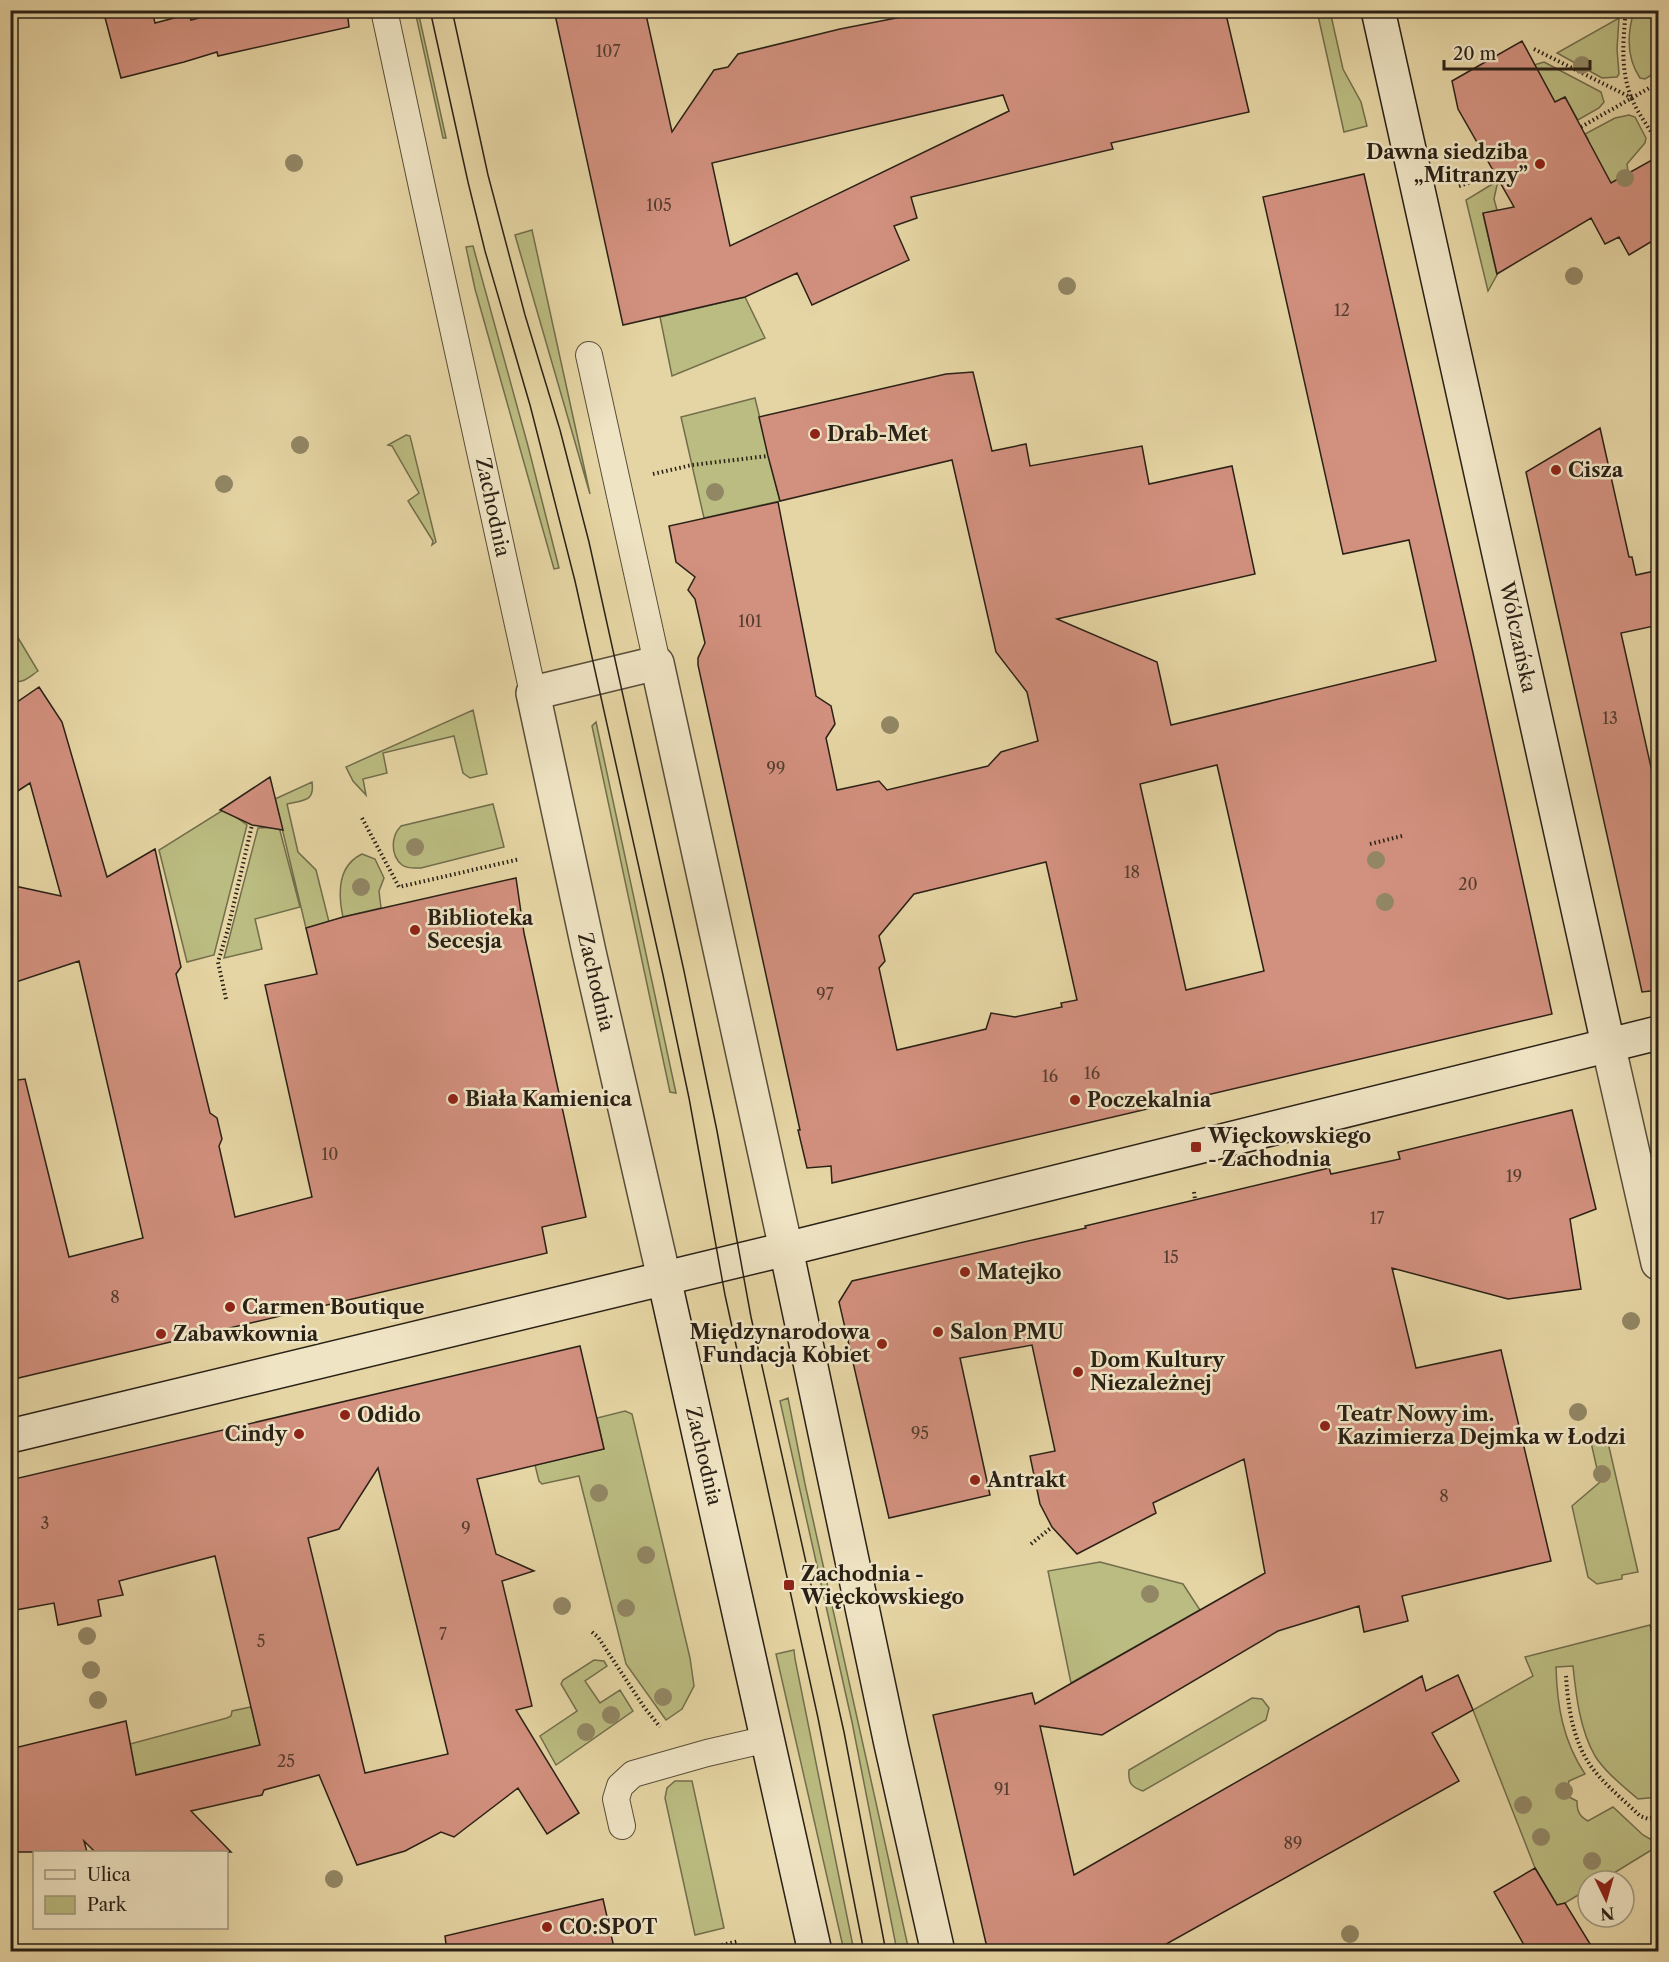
<svg xmlns="http://www.w3.org/2000/svg" width="1669" height="1962" viewBox="0 0 1669 1962" font-family="'Libre Caslon Text',serif">
  <style>
    .green { fill: #bbbc81; stroke: #726e4c; stroke-width: 1.5 }
    .building { fill: #d2907e; stroke: #2a2116; stroke-width: 1.5; fill-rule: evenodd }
    .lines { fill: none; stroke-linecap: round; stroke-linejoin: round }
    .lane-casing { stroke: #594e3a; stroke-width: 28 }
    .street-casing { stroke: #594e3a; stroke-width: 36 }
    .secondary-casing { stroke: #2a2116; stroke-width: 36 }
    .path { stroke: #2a2116; stroke-width: 4; stroke-dasharray: 1.5 3; stroke-linecap: butt }
    .lane { stroke: #efe4c4; stroke-width: 26 }
    .street { stroke: #efe4c4; stroke-width: 33 }
    .secondary { stroke: #efe4c4; stroke-width: 33 }
    .tram { stroke: #2a2116; stroke-width: 1.5 }
    .tree { fill: #928765 }
    .poi-dot { fill: #8f2418; stroke: #efe4c4; stroke-width: 2 }
    .labels { text-anchor: middle; stroke-width: 5; stroke-linejoin: round; paint-order: stroke }
    .number-label { font-size: 16px; fill: #543d30 }
    .poi-label { font-size: 20px; font-weight: bold; fill: #2a2116; stroke: #efe4c4; text-anchor: start }
    .street-label { font-size: 20px; fill: #2a2116; stroke: #efe4c4 }
  </style>
  <rect width="100%" height="100%" fill="#e6d5a4"/>
  <filter id="stains"><feTurbulence type="fractalNoise" baseFrequency=".00333" numOctaves="4"/><feColorMatrix values="0 0 0 0 .2 0 0 0 0 .09 0 0 0 0 .02 0 0 0 .5 -.17"/></filter>
  <radialGradient id="worn" r=".72"><stop offset=".6" stop-color="#630" stop-opacity="0"/><stop offset="1" stop-color="#630" stop-opacity=".3"/></radialGradient>
  <path class="green" d="M415,11H418L446,138H443Z
    M1317,11H1330L1343,69L1361,102L1367,126L1344,132Z
    M1634,11H1652L1658,21V71L1645,79L1640,78C1626,57 1627,34 1634,11Z
    M1619,18L1617,49L1619,74L1617,77L1602,78L1557,53Z
    M1544,62L1601,92L1604,102L1599,108L1578,120L1565,97L1555,102L1534,65Z
    M1629,115L1635,117L1646,138L1645,143L1627,164L1628,172L1636,189L1612,204L1579,143L1588,139L1585,134L1615,118Z
    M1499,180L1500,183L1497,185L1494,199L1497,210L1483,214L1497,275L1488,291L1466,200Z
    M532,230L590,494L515,235Z
    M473,246L528,446L559,568L554,569L475,289L466,247Z
    M745,297L765,338L672,376L660,317Z
    M755,398L780,501L704,518L681,417Z
    M406,435L410,436L436,542L432,545L433,541L408,501L419,493L392,446L388,445Z
    M11,626L38,671C29,677 21,686 11,679Z
    M473,710L487,774L470,778L463,773L454,736L383,753L387,773L363,779L366,795L353,781L346,767Z
    M596,722L676,1093L670,1092L592,726Z
    M312,782C315,803 302,800 287,804L298,852L316,870L329,922L306,928L275,799Z
    M493,804L504,847L421,868C414,868 408,869 402,865C390,855 391,836 401,826Z
    M228,807L236,817L247,825L214,955L187,962L159,850Z
    M279,827L300,907L255,919L262,949L224,958L258,828Z
    M362,854L375,859L384,878L379,891L381,908L343,917C338,894 337,866 362,854Z
    M788,1398L805,1484L909,1951H897L852,1722L780,1401Z
    M625,1411L632,1414L690,1658L694,1686L682,1709L666,1720L626,1664L579,1476L542,1484L539,1481L535,1465L604,1449L597,1418Z
    M1606,1434L1638,1572L1622,1575V1579L1597,1584L1588,1577L1572,1506L1600,1482L1590,1438Z
    M1100,1562L1183,1584L1200,1610L1071,1683L1048,1571Z
    M1650,1625L1658,1663V1797L1638,1799C1623,1786 1606,1773 1595,1756C1580,1730 1576,1696 1573,1666L1556,1667C1557,1706 1563,1741 1585,1774L1569,1781L1567,1789L1569,1797L1577,1801C1577,1811 1579,1816 1588,1821L1613,1807L1643,1835L1650,1839L1658,1837V1846L1601,1881H1588V1889L1565,1903L1557,1905L1535,1868L1473,1710L1533,1676L1525,1657Z
    M794,1650L795,1659L854,1951H844L776,1654Z
    M594,1660L604,1661L607,1666L585,1681L600,1703L620,1690L633,1711L556,1765L540,1736L577,1711L561,1684L563,1680Z
    M1252,1698L1262,1699L1269,1708L1266,1720L1143,1791C1131,1787 1128,1783 1129,1770Z
    M251,1707L260,1745L136,1775L130,1744L227,1718L231,1716L232,1711Z
    M675,1781H692L724,1928L695,1935L665,1798L667,1788Z"/>
  <path class="building" d="M103,10H152L155,23L189,14L191,20L229,10H347L349,27L218,56L217,52L184,62L121,78Z
    M554,10H645L672,132L714,70L728,67L738,54L840,29L937,10H1225L1249,112L1111,143L1113,149L911,197L917,218L894,226L909,260L812,305L797,273L745,297L623,325ZM1003,95L1009,111L730,246L712,163Z
    M1522,41L1555,102L1565,97L1611,183L1659,156V237L1629,255L1619,237L1605,244L1591,218L1497,274L1483,213L1514,207L1458,109L1452,81Z
    M1364,174L1473,653L1552,1014L832,1183L831,1166L807,1168L798,1130H800L698,665V658L705,643L695,599L688,590L695,577L676,562L669,526L778,502L816,696L831,706L835,724L826,738L837,790L879,781L887,790L988,766L1001,752L1038,741L1027,692L996,652L952,460L780,501L768,456L759,417L946,374L973,372L992,451L1026,444L1030,466L1142,446L1149,484L1232,466L1255,574L1057,619L1157,662L1171,725L1436,661L1409,540L1343,554L1263,197ZM1217,765L1264,971L1186,990L1140,784ZM1046,862L1077,1000L1061,1003L1062,1007L1015,1017L991,1013L986,1029L897,1050L879,968L885,961L879,936L914,894Z
    M1600,428L1629,557H1632L1636,575L1659,570V625L1621,633L1659,803V990L1642,992L1526,472Z
    M39,687L62,722L107,877L155,849L181,967L176,974L210,1113L217,1118L222,1139L219,1146L235,1217L312,1197L265,985L317,974L306,928L343,917L516,878L524,933L586,1217L542,1227L547,1253L10,1380V1081L25,1079L69,1257L143,1238L79,961L10,984V885L61,896L30,783L10,796V707Z
    M270,777L283,830L252,825L220,810Z
    M1572,1110L1596,1209L1570,1219L1581,1289L1508,1299L1392,1268L1416,1368L1501,1350L1551,1561L1402,1596L1408,1621L1364,1632L1359,1606L1278,1631L1102,1735L1040,1726L1074,1875L1422,1676L1426,1691L1458,1675L1473,1710L1432,1733L1459,1781L1152,1952H988L933,1715L1032,1693L1035,1704L1265,1573L1244,1459L1153,1503L1156,1513L1077,1554L1052,1527L1040,1504L1030,1456L1055,1451L1032,1345L960,1358L990,1495L889,1518L839,1302L852,1281L1086,1228L1085,1226L1329,1168L1331,1174L1400,1159L1398,1152Z
    M580,1346L604,1449L477,1479L496,1554L534,1571L502,1581L532,1706L516,1710L579,1813L547,1834L518,1788L454,1837L441,1832L405,1851L357,1865L319,1775L264,1790L262,1795L191,1811L231,1852H95L84,1841L87,1852H10V1749L126,1721L136,1775L260,1745L215,1556L119,1581L123,1595L98,1600L101,1616L58,1625L54,1603L10,1611V1480ZM378,1468L448,1754L365,1773L308,1538L339,1529Z
    M1535,1868L1557,1905L1565,1903L1595,1952H1528L1494,1892Z
    M603,1899L615,1952H447L445,1936Z"/>
  <g class="lines">
    <g class="lane-casing">
      <path id="lane" d="M384,10C432,238 484,465 533,693
        M589,355L657,663
        M622,1826L616,1799L620,1786L633,1774L707,1753L768,1739"/>
    </g>
    <g class="street-casing">
      <path id="street" d="M1608,1044L1658,1263
        M664,1278L589,952L533,693L657,663L786,1249"/>
    </g>
    <g class="secondary-casing">
      <path id="secondary" d="M1378,10L1608,1044
        M786,1249L891,1744L938,1952
        M664,1278L815,1952
        M10,1436L786,1249L1658,1033"/>
    </g>
    <path class="path" d="M1626,10C1623,40 1620,71 1632,99C1638,114 1650,129 1658,143
      M1534,49L1632,98
      M1581,127L1658,83
      M1459,186L1496,174
      M653,474L692,465L768,456
      M362,818L399,887L520,859
      M1370,844L1402,836
      M226,999L218,962L228,929L252,825
      M1194,1192L1195,1199
      M1031,1544L1052,1527
      M592,1632L598,1637L644,1707L660,1727
      M1566,1676C1568,1707 1573,1743 1593,1769C1606,1786 1625,1801 1640,1816L1648,1819L1658,1817
      M691,1952L739,1941"/>
    <use href="#lane" class="lane"/>
    <use href="#street" class="street"/>
    <use href="#secondary" class="secondary"/>
    <path class="tram" d="M430,10L468,182L485,251L530,405L575,581L663,975L689,1098L725,1295L818,1718L864,1952
      M452,10L488,175L525,315L560,430L589,542L684,971L717,1131L751,1317L844,1732L886,1952"/>
  </g>
  <g class="tree">
    <circle cx="1582" cy="65" r="9"/>
    <circle cx="294" cy="163" r="9"/>
    <circle cx="1625" cy="178" r="9"/>
    <circle cx="1574" cy="276" r="9"/>
    <circle cx="1067" cy="286" r="9"/>
    <circle cx="300" cy="445" r="9"/>
    <circle cx="224" cy="484" r="9"/>
    <circle cx="715" cy="492" r="9"/>
    <circle cx="890" cy="725" r="9"/>
    <circle cx="415" cy="847" r="9"/>
    <circle cx="1376" cy="860" r="9"/>
    <circle cx="361" cy="887" r="9"/>
    <circle cx="1385" cy="902" r="9"/>
    <circle cx="1631" cy="1321" r="9"/>
    <circle cx="1578" cy="1412" r="9"/>
    <circle cx="1602" cy="1474" r="9"/>
    <circle cx="599" cy="1493" r="9"/>
    <circle cx="646" cy="1555" r="9"/>
    <circle cx="1150" cy="1594" r="9"/>
    <circle cx="562" cy="1606" r="9"/>
    <circle cx="626" cy="1608" r="9"/>
    <circle cx="87" cy="1636" r="9"/>
    <circle cx="91" cy="1670" r="9"/>
    <circle cx="663" cy="1697" r="9"/>
    <circle cx="98" cy="1700" r="9"/>
    <circle cx="611" cy="1715" r="9"/>
    <circle cx="586" cy="1732" r="9"/>
    <circle cx="1564" cy="1791" r="9"/>
    <circle cx="1523" cy="1805" r="9"/>
    <circle cx="1541" cy="1837" r="9"/>
    <circle cx="1592" cy="1861" r="9"/>
    <circle cx="334" cy="1879" r="9"/>
    <circle cx="1350" cy="1934" r="9"/>
  </g>
  <g class="poi-dot">
    <circle cx="1540" cy="164" r="6"/>
    <circle cx="815" cy="434" r="6"/>
    <circle cx="1556" cy="470" r="6"/>
    <circle cx="415" cy="930" r="6"/>
    <circle cx="453" cy="1099" r="6"/>
    <circle cx="1075" cy="1100" r="6"/>
    <rect x="1190" y="1141" width="12" height="12" rx="3"/>
    <circle cx="965" cy="1272" r="6"/>
    <circle cx="230" cy="1307" r="6"/>
    <circle cx="938" cy="1332" r="6"/>
    <circle cx="161" cy="1334" r="6"/>
    <circle cx="882" cy="1344" r="6"/>
    <circle cx="1078" cy="1372" r="6"/>
    <circle cx="345" cy="1415" r="6"/>
    <circle cx="1325" cy="1426" r="6"/>
    <circle cx="299" cy="1434" r="6"/>
    <circle cx="975" cy="1480" r="6"/>
    <rect x="783" y="1579" width="12" height="12" rx="3"/>
    <circle cx="547" cy="1927" r="6"/>
  </g>
  <g class="labels">
    <g class="number-label">
      <text x="608" y="57">107</text>
      <text x="659" y="211">105</text>
      <text x="1342" y="316">12</text>
      <text x="750" y="627">101</text>
      <text x="1610" y="724">13</text>
      <text x="776" y="774">99</text>
      <text x="1132" y="878">18</text>
      <text x="1468" y="890">20</text>
      <text x="825" y="1000">97</text>
      <text x="1092" y="1079">16</text>
      <text x="1050" y="1082">16</text>
      <text x="330" y="1160">10</text>
      <text x="1514" y="1182">19</text>
      <text x="1377" y="1224">17</text>
      <text x="1171" y="1263">15</text>
      <text x="115" y="1303">8</text>
      <text x="920" y="1439">95</text>
      <text x="1444" y="1502">8</text>
      <text x="45" y="1529">3</text>
      <text x="466" y="1534">9</text>
      <text x="443" y="1640">7</text>
      <text x="261" y="1647">5</text>
      <text x="286" y="1767">25</text>
      <text x="1002" y="1795">91</text>
      <text x="1293" y="1849">89</text>
    </g>
    <g class="poi-label">
      <text x="1528" y="159" text-anchor="end">Dawna siedziba<tspan x="1528" dy="23">„Mitranzy”</tspan></text>
      <text x="827" y="441">Drab-Met</text>
      <text x="1568" y="477">Cisza</text>
      <text x="427" y="925">Biblioteka<tspan x="427" dy="23">Secesja</tspan></text>
      <text x="465" y="1106">Biała Kamienica</text>
      <text x="1087" y="1107">Poczekalnia</text>
      <text x="1208" y="1143">Więckowskiego<tspan x="1208" dy="23">- Zachodnia</tspan></text>
      <text x="977" y="1279">Matejko</text>
      <text x="242" y="1314">Carmen Boutique</text>
      <text x="870" y="1339" text-anchor="end">Międzynarodowa<tspan x="870" dy="23">Fundacja Kobiet</tspan></text>
      <text x="950" y="1339">Salon PMU</text>
      <text x="173" y="1341">Zabawkownia</text>
      <text x="1090" y="1367">Dom Kultury<tspan x="1090" dy="23">Niezależnej</tspan></text>
      <text x="1337" y="1421">Teatr Nowy im.<tspan x="1337" dy="23">Kazimierza Dejmka w Łodzi</tspan></text>
      <text x="357" y="1422">Odido</text>
      <text x="287" y="1441" text-anchor="end">Cindy</text>
      <text x="987" y="1487">Antrakt</text>
      <text x="801" y="1581">Zachodnia -<tspan x="801" dy="23">Więckowskiego</tspan></text>
      <text x="559" y="1934">CO:SPOT</text>
    </g>
    <g class="street-label">
      <text transform="translate(493 507) rotate(78)" y="7">Zachodnia</text>
      <text transform="translate(1518 637) rotate(78)" y="7">Wólczańska</text>
      <text transform="translate(596 982) rotate(77)" y="7">Zachodnia</text>
      <text transform="translate(704 1456) rotate(77)" y="7">Zachodnia</text>
    </g>
  </g>
  <rect width="1669" height="1962" fill="none" stroke="#e6d5a4" stroke-width="36"/>
  <rect x="12" y="12" width="1645" height="1938" fill="none" stroke="#2a2116" stroke-width="3"/>
  <rect x="18" y="18" width="1633" height="1926" fill="none" stroke="#2a2116" stroke-width="1.5"/>
  <rect x="33" y="1851" width="195" height="78" fill="#efe4c4" stroke="#a0967e" stroke-width="1.5"/>
  <rect x="45" y="1870" width="30" height="9" fill="#efe4c4" stroke="#a0967e" stroke-width="1.5"/>
  <text x="87" y="1881" font-size="18" fill="#2a2116">Ulica</text>
  <rect x="45" y="1896" width="30" height="18" fill="#bbbc81" stroke="#a0967e" stroke-width="1.5"/>
  <text x="87" y="1911" font-size="18" fill="#2a2116">Park</text>
  <g transform="translate(1606 1899) rotate(175)"><circle r="28" fill="#efe4c4" stroke="#a0967e" stroke-width="1.5"/>
  <path d="M0-4.5L10 22L0 15L-10 22Z" fill="#8f2418"/>
  <text y="-9" font-size="16" font-weight="bold" text-anchor="middle" fill="#2a2116">N</text>
  </g>
  <path d="M1444 60v9h146v-9" fill="none" stroke="#2a2116" stroke-width="3"/>
  <text x="1453" y="60" font-size="18" fill="#2a2116" stroke="#efe4c4" stroke-width="4.5" paint-order="stroke">20 m</text>
  <rect width="100%" height="100%" filter="url(#stains)"/>
  <rect width="100%" height="100%" fill="url(#worn)"/>
</svg>
